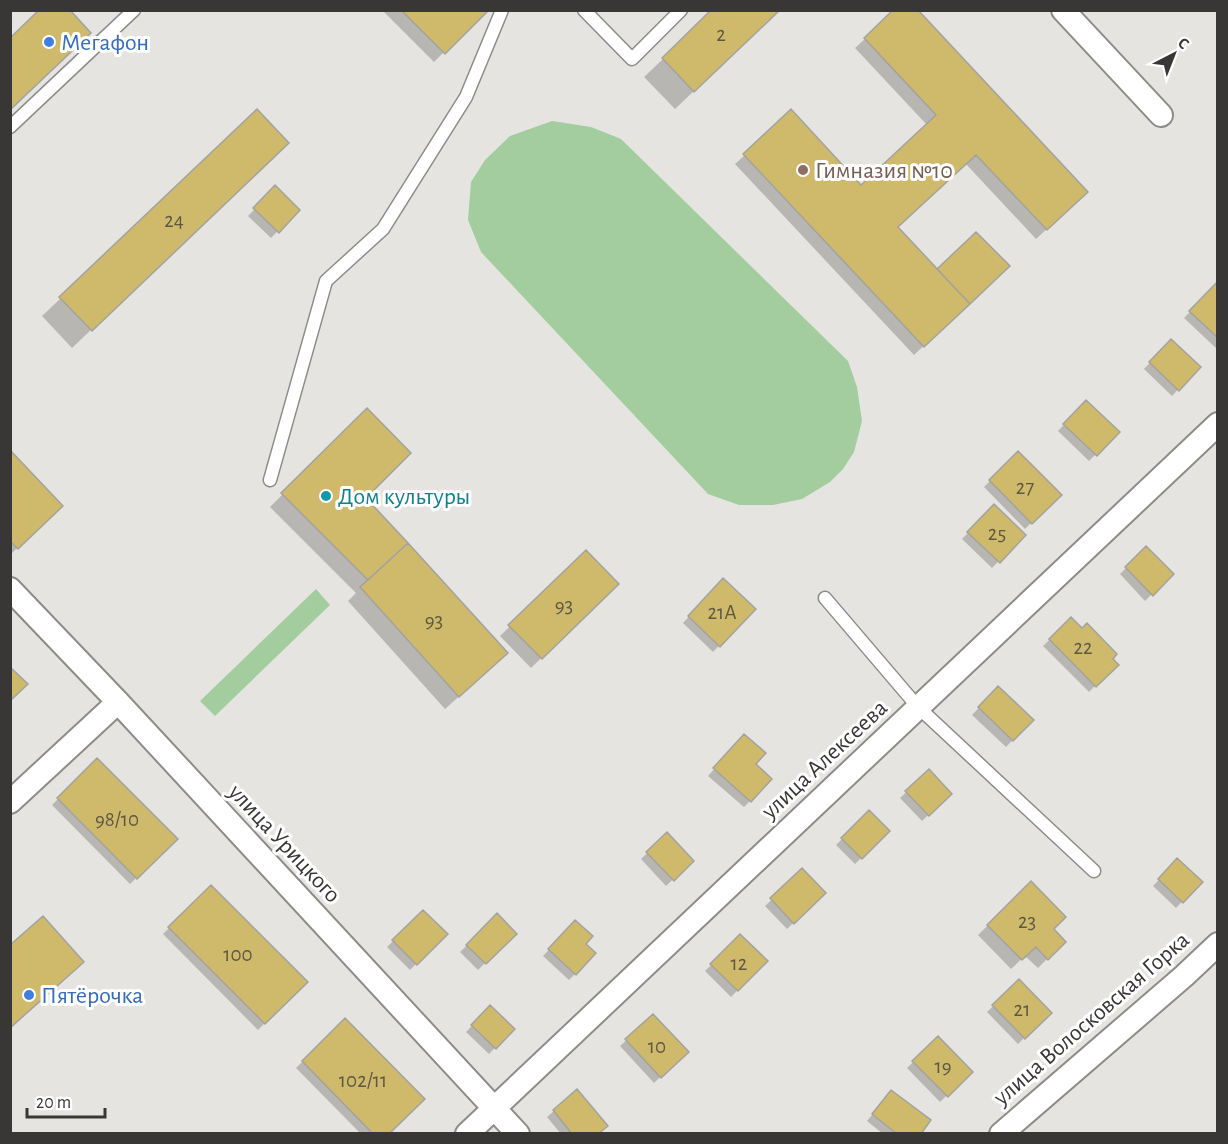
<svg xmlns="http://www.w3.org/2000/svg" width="1228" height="1144" viewBox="0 0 1228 1144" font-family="'Alegreya Sans',sans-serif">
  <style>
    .green { fill: #a3cd9e }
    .shadow { fill: #0003 }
    .building { fill: #cfb96b; stroke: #a3a29e; stroke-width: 1.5 }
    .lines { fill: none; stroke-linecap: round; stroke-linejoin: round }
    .service-casing { stroke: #8d8c89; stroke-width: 15 }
    .minor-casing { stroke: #8d8c89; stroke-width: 26 }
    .service { stroke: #fff; stroke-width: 12 }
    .minor { stroke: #fff; stroke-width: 22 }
    .shop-dot { fill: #3f7fe0; stroke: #fff; stroke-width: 2 }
    .education-dot { fill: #8d6e63; stroke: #fff; stroke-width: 2 }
    .culture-dot { fill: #0f9aa8; stroke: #fff; stroke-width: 2 }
    .labels { text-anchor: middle; stroke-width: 6; stroke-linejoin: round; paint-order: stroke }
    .number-label { font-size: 21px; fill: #5e5843 }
    .shop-label { font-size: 24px; fill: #366cbe; stroke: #fff; text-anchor: start }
    .education-label { font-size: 24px; fill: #785e54; stroke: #fff; text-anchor: start }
    .culture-label { font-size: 24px; fill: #0d838f; stroke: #fff; text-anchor: start }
    .street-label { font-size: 24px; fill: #383736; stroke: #fff }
  </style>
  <rect width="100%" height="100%" fill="#e5e4e0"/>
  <path class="green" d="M552,121L591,127L621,139L848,361L857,387L862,421L854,452L843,469L830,482L802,499L773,505H739L708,494L481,252L468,220L471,182L485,160L510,136Z
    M316,589L330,605L215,716L200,701Z"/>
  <path class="shadow" d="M382,10H485V11L434,62Z
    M779,10L675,109L644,77L663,59Z
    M865,39L1076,202L1036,239L965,163L896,228L937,271L1008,266L914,355L735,164L745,155L861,187L927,125L855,48Z
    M268,162L72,348L42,316L61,298Z
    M275,188L298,210L271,238L248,216Z
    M1218,283V350L1184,318Z
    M1171,341L1199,367L1172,396L1144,369Z
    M1086,402L1118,432L1089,461L1058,431Z
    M367,410L364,498L493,666L445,709L348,601L356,593L270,507Z
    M10,452L61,506L11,554H10Z
    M1018,453L1060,495L1025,529L984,487Z
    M994,506L1024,535L992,568L962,539Z
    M1146,548L1172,574L1145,601L1120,574Z
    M586,552L617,584L531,668L500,636Z
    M723,580L754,609L713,652L683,623Z
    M1071,619L1116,665L1089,692L1043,646Z
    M998,688L1032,720L1006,747L972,715Z
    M738,742L754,764L750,801L744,807L708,776Z
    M97,760L176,839L130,884L52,805Z
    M929,771L950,794L922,821L900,798Z
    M869,812L888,831L855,864L836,845Z
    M667,834L692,861L666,886L641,859Z
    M1178,860L1201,882L1176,908L1153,886Z
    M802,870L824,893L787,929L765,906Z
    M1031,883L1052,929L1064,942L1038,968L1025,956L1011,969L978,935Z
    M211,887L305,982L258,1030L163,934Z
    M423,912L446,934L410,970L387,947Z
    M497,916L514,934L478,970L460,952Z
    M569,928L584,944L575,974L569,980L543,956Z
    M740,936L766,961L731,997L705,971Z
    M1019,981L1049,1013L1018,1044L987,1012Z
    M490,1007L513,1029L489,1054L466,1032Z
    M653,1016L686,1052L654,1083L620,1046Z
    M345,1020L387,1134H361L296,1068Z
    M938,1038L971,1072L940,1102L907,1068Z
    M891,1092L919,1134H883L867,1121Z
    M554,1111L597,1134H561L547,1117Z"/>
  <path class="building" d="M39,10H70L91,33L10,110V38Z
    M401,10H487L488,11L445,54Z
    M711,10H780L694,92L662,58Z
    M893,10H918L1088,192L1047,230L976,155L898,227L970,304L924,347L743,154L791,109L861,185L936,115L864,38Z
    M257,109L289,143L92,331L59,297Z
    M275,185L300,210L279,233L253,208Z
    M976,232L1010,266L970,304L937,269Z
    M1218,281V338L1189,311Z
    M1171,339L1201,367L1179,391L1149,362Z
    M1086,400L1120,432L1097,456L1063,424Z
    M367,408L411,453L366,498L408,543L368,580L281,493Z
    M10,450L63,506L18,549L10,541Z
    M1018,451L1062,495L1032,524L989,480Z
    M994,504L1026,535L1000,563L967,532Z
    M408,543L508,653L459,697L360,587Z
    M1146,546L1174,574L1153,596L1125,567Z
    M586,550L619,584L542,659L508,625Z
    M723,578L756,609L720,647L688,616Z
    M1071,617L1082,628L1087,623L1117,654L1113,659L1119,665L1096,687L1049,639Z
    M10,667L28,684L10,701Z
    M998,686L1034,720L1013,741L978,707Z
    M744,734L766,753L756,764L772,779L751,802L713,768Z
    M97,758L178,839L137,879L57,798Z
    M929,769L952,794L929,816L905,791Z
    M869,810L890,831L862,859L841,838Z
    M667,832L694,861L674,881L646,852Z
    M1177,858L1203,882L1183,903L1158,879Z
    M802,868L826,893L794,924L770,898Z
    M1031,881L1066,917L1054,929L1066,942L1048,960L1036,947L1022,960L987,925Z
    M211,885L308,982L265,1024L168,927Z
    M423,910L448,934L417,965L392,940Z
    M497,913L517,934L486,964L466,945Z
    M43,916L84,962L10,1028V945Z
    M575,920L593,936L586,944L596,953L576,975L548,949Z
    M740,934L768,961L738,991L710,964Z
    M1019,979L1052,1013L1025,1039L992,1005Z
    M490,1005L515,1029L496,1049L471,1025Z
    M653,1014L689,1052L661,1078L625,1039Z
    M345,1018L425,1099L389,1134H373L302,1061Z
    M938,1036L973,1072L948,1097L912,1061Z
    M577,1089L608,1126L598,1134H572L553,1110Z
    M891,1090L931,1120L921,1134H897L872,1114Z"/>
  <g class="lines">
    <g class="service-casing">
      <path id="service" d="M584,10L632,59L681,10
        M10,127L134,10
        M270,480L326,281L383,229L466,97L502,10
        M825,598L918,707L1094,871"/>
    </g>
    <g class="minor-casing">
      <path id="minor" d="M1063,10L1161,115
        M10,589L118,702L518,1134
        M10,802L118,702
        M467,1134L1218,424
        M1001,1134L1184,976L1218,944"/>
    </g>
    <use href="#service" class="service"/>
    <use href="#minor" class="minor"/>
  </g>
  <g class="shop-dot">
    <circle cx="49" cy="42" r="6"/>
    <circle cx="29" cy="995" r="6"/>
  </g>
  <circle class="education-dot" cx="803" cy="170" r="6"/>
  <circle class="culture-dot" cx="326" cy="496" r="6"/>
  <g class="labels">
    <g class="number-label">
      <text x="721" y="41">2</text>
      <text x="174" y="227">24</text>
      <text x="1025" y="494">27</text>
      <text x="997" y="540">25</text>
      <text x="564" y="612">93</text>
      <text x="722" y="619">21А</text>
      <text x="434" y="627">93</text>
      <text x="1083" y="654">22</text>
      <text x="117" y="826">98/10</text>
      <text x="1027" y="928">23</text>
      <text x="238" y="961">100</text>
      <text x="739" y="970">12</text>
      <text x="1022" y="1016">21</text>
      <text x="657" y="1053">10</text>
      <text x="943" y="1073">19</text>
      <text x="363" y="1087">102/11</text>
    </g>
    <g class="shop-label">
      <text x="61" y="50">Мегафон</text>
      <text x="41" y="1003">Пятёрочка</text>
    </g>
    <g class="education-label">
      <text x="815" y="178">Гимназия №10</text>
    </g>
    <g class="culture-label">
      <text x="338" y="504">Дом культуры</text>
    </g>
    <g class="street-label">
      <text transform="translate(824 759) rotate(-43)" y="8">улица Алексеева</text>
      <text transform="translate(285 843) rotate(47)" y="8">улица Урицкого</text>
      <text transform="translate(1091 1018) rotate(-41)" y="8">улица Волосковская Горка</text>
    </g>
  </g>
  <rect width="1228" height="1144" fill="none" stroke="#383736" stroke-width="24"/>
  <g transform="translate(1174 54) rotate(42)" stroke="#ffffff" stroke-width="4.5" paint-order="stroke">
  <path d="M0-4.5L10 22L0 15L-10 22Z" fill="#383736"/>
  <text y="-9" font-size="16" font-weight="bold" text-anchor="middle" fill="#383736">С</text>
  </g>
  <path d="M27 1108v9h78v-9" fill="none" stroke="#383736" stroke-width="3"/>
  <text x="36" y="1108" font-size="18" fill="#383736" stroke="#ffffff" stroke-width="4.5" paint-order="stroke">20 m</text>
</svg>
